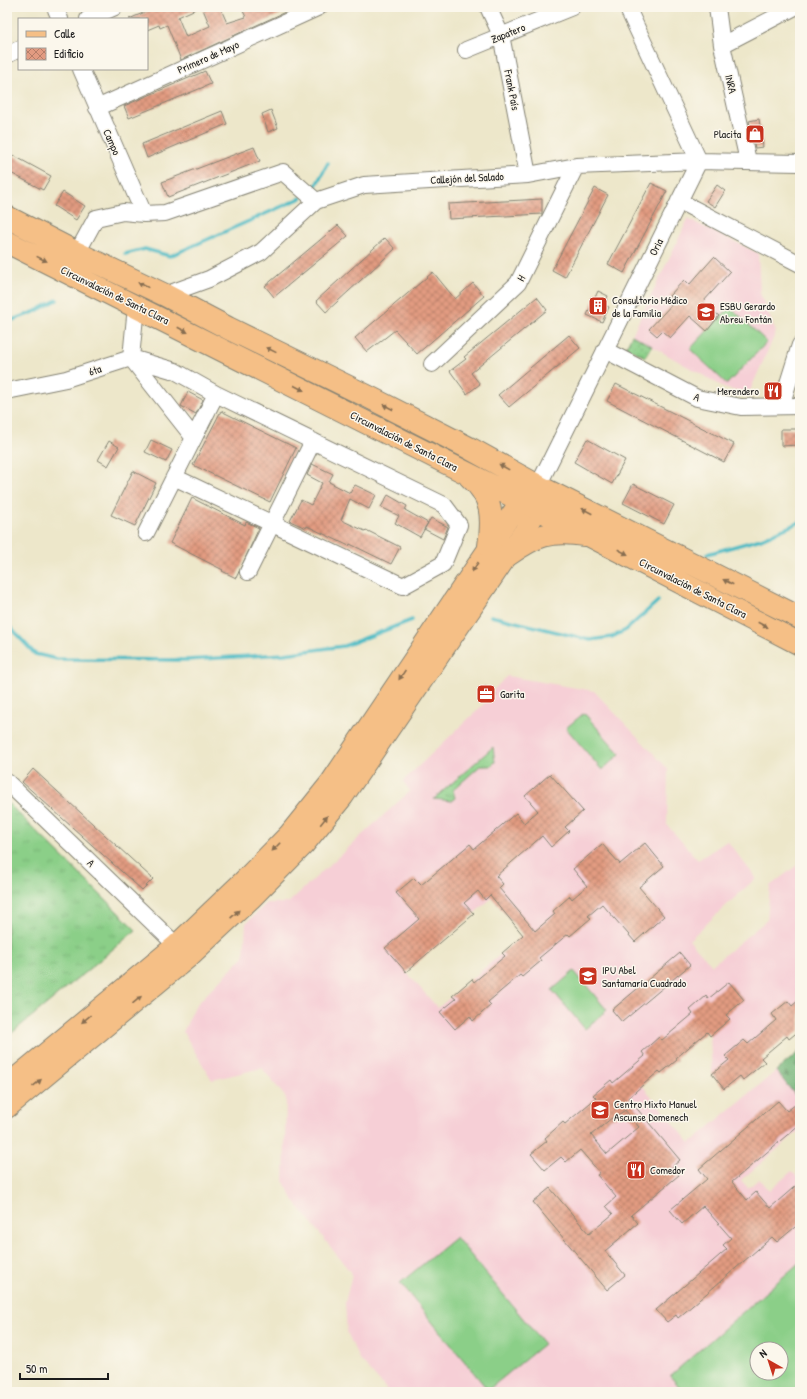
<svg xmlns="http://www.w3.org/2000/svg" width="807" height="1399" viewBox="0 0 807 1399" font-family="'Patrick Hand',sans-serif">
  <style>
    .built { fill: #f6cfd6; fill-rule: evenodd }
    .grass { fill: url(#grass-tufts); stroke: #547652 }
    .forest { fill: url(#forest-firs); stroke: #466748 }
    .park { fill: url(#park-dots); stroke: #547652 }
    .garden { fill: #8bcf88; stroke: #547652; fill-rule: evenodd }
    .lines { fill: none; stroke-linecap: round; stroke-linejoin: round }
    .stream { stroke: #4dbbc5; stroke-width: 3.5 }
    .building { fill: url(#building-cross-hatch); fill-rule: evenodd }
    .minor-casing { stroke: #848273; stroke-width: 18 }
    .major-casing { stroke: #848273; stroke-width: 22 }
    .highway-casing { stroke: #848273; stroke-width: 24 }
    .minor { stroke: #fff; stroke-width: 16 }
    .major { stroke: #f5bf86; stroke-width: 20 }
    .highway { stroke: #f5bf86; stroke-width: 22 }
    .oneway { fill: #886e51 }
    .labels { text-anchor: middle; stroke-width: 3; stroke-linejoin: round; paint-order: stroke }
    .street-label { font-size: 11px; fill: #1c1c1c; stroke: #fbf7ec }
    .poi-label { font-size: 11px; fill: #1c1c1c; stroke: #fbf7ec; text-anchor: start }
  </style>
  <defs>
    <pattern id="grass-tufts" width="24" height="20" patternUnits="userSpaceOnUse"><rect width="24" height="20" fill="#8bcf88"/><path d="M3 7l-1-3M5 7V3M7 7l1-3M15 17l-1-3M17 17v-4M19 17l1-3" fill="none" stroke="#77b175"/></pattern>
    <pattern id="forest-firs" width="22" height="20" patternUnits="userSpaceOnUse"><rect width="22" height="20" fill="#70b274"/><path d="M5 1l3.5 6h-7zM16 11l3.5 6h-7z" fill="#5b905e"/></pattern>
    <pattern id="park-dots" width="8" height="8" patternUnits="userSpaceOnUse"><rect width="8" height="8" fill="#8bcf88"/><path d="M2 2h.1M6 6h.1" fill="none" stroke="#77b175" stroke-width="1.8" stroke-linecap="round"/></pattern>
    <pattern id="building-cross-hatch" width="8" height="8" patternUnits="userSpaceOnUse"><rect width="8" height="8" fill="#e29b81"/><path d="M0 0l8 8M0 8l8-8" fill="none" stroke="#b67e69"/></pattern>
  </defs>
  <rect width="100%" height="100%" fill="#fbf7ec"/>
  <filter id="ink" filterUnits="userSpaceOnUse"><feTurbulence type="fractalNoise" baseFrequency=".025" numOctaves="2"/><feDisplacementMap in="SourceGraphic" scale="8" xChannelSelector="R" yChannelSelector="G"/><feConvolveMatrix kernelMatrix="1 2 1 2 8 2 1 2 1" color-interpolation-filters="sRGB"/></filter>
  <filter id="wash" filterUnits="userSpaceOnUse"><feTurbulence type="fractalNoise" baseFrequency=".012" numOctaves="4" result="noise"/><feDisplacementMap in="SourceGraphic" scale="16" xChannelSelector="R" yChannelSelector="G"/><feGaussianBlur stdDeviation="0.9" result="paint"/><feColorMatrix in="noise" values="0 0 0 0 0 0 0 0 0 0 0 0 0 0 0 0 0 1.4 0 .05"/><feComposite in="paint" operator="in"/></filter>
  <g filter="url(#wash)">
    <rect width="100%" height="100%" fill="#ede7ca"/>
    <path class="built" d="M688,219L758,253L760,293L776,332L749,393L727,389L632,335Z
      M507,676L594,691L668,769L667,825L698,860L727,841L756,878L689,940L712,965L767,920L770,886L800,863V1030L789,1039L786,1036L761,1058L765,1062L743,1080L740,1076L724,1089L712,1074L710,1036L707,1032L676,1058L677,1060L661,1073L659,1071L642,1085L690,1143L800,1051V1130L741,1180L748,1188L759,1179L769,1191L792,1171L800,1180V1389L797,1392H389L359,1359L347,1332L345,1303L352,1274L294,1201L284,1182L286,1098L262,1068L212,1080L183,1032L195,1006L244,956L246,923L267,903H288L410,791L403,781L486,702L492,691ZM492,898L523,935L438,1008L406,972ZM757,1349H781V1373H757Z"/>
    <path class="grass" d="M493,747L495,762L491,766H480L453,790L455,798L451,801L434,799Z
      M7,802L136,930L7,1037Z"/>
    <path class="forest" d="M800,1051V1101L776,1071Z"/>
    <path class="park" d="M632,335L652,346L645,357L626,347Z"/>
    <path class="garden" d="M730,307L767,342L727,384L690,349Z
      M584,713L620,754L602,770L566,728Z
      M574,971L607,1010L585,1029L552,990Z
      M456,1237L544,1344L488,1390L400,1283Z
      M800,1262V1389L797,1392H684L670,1376ZM757,1349H781V1373H757Z"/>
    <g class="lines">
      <path class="stream" d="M314,189L328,163
        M125,254L145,249L170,256L301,198
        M7,322L34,312L57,300
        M707,554L761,539L800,522
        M491,616L590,640L612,637L626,630L658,601
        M7,624L35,654L57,659L186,660L284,654L344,646L412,620"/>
    </g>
    <g id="blocks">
      <path class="building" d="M157,7H200L178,17L186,37L210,26L202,7H220L227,23L246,17L243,11L253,7H296L181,60L167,25L160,28L159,25L147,30V19H129Z
        M205,71L211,84L129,118L124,106Z
        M271,110L278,128L268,132L262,114Z
        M222,111L227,124L147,158L142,144Z
        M759,119L763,147L755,148L749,121Z
        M254,147L260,161L168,197L162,182Z
        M7,152L51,176L43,190L7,171Z
        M651,183L667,191L624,273L608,264Z
        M717,185L725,191L715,207L706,201Z
        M595,188L608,195L565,277L552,270Z
        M63,192L85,206L76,220L54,206Z
        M542,199V214L449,219L448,204Z
        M338,225L348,236L274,297L265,286Z
        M385,238L395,249L326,312L316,301Z
        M714,257L730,272L703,302L719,316L707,331L690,316L670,338L662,331L657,336L649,329L675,301L669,296L684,280L689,285Z
        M433,272L455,299L473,283L484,296L417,354L395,330L367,352L355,338Z
        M598,291L608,296L604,305L609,307L602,322L587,315Z
        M537,297L547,310L471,373L480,384L467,394L450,371L466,359L464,357Z
        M569,335L580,348L509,407L498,395Z
        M616,384L734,444L724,462L607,401Z
        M188,392L203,400L196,414L181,406Z
        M221,411L296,448L270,502L193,465Z
        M781,429H799V445L781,446Z
        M587,439L625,460L612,484L574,462Z
        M151,440L172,450L166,462L145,452Z
        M109,441L119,447L108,466L98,460Z
        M312,464L333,474L329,482L350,493L355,485L376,495L369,509L350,499L341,520L365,531L366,530L400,547L391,564L350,544L349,546L307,526L306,528L290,521L301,500L311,505L322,483L307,475Z
        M133,471L156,483L135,526L111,515Z
        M633,484L674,505L664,524L623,503Z
        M388,495L407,506L405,510L428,523L420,537L395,523L399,516L381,507Z
        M192,498L245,525L246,522L259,528L236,578L222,571L223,570L170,543Z
        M431,518L448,527L443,539L424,529Z
        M485,686L494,693L486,702L478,695Z
        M33,769L153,879L142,890L22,782Z
        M550,774L583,811L565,827L569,831L551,847L542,836L496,876L503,884L499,888L535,931L555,914L553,911L570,896L572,899L587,886L573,869L602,844L620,864L645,843L664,866L639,887L664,916L635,942L602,904L588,916L591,918L570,936L568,934L539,958L541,961L522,977L520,975L488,1002L491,1005L473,1021L470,1016L455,1029L440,1012L456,999L452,996L472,979L474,982L505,956L502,953L523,935L490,895L485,900L478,891L464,903L474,914L406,972L385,948L419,919L396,893L414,878L421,885L470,844L474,849L516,813L524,823L538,811L525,796Z
        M680,953L690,965L622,1022L612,1010Z
        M729,982L744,1000L726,1015L730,1019L710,1036L707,1032L676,1058L677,1060L661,1073L659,1071L628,1098L680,1160L672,1167L679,1175L631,1215L638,1223L605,1251L625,1275L607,1290L533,1202L550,1188L589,1234L613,1214L606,1206L616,1197L597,1175L600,1173L580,1150L566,1162L561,1157L545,1170L531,1154L547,1141L545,1138L563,1122L565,1124L596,1098L593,1095L611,1080L613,1083L645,1056L642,1052L659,1037L662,1040L693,1014L690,1010L706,996L708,999ZM625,1110L639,1127L607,1154L591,1135L613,1117L614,1118Z
        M800,999V1030L789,1039L787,1036L761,1058L765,1062L743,1080L740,1076L724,1089L712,1074L729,1060L725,1056L744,1040L748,1044L776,1020L772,1014L788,1001L792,1006Z
        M778,1101L787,1111L800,1101V1124L732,1182L747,1200L756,1192L770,1208L800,1182V1223L777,1242L772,1237L678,1318L676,1315L667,1322L656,1310L727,1249L723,1245L731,1238L703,1206L682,1224L670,1210L707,1179L699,1169Z"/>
    </g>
  </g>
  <g filter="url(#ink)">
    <use href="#blocks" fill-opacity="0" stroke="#848273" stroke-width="1"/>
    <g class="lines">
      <g class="minor-casing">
        <path id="minor" d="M55,7L60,19
          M488,7L501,35L528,175
          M717,7L722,45L748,161
          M88,19L115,7
          M722,45L795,7
          M466,50L572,7
          M7,55L19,49
          M81,69L144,214
          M97,108L319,7
          M679,201L800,264
          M77,253L96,218L123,212L144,214L165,213L283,172L316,201
          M165,295L209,279L261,252L316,201L364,185L528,175L576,166L699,161L800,163
          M605,350L697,398L741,407L800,406
          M131,358L175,371L216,394L444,505L459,525L443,564L403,586L174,477
          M131,358L194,438
          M432,364L518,283L576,166
          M7,391L66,379L131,358L136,306
          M781,406L800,345
          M538,486L699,161L627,7
          M146,533L216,394
          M248,572L313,441
          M7,782L176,945"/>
      </g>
      <g class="major-casing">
        <path id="major" d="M7,1085L176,945L243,881L289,834L330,783L521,500L538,486V509L523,533L343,797L304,845L251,899L188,958L7,1108"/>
      </g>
      <g class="highway-casing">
        <path id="highway" d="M7,217L77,253L165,295L228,328L367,396L471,449L538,486L800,618
          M7,242L538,509L800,644
          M470,477C493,497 493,518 489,546
          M508,555C536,535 550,530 585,535"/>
      </g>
      <use href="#minor" class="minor"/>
      <use href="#major" class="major"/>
      <use href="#highway" class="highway"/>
    </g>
    <defs><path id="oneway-solid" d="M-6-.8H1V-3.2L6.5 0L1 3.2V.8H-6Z"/></defs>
    <g class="oneway">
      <use href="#oneway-solid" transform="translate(42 259) rotate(26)"/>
      <use href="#oneway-solid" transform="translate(143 285) rotate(-154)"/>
      <use href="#oneway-solid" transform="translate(183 330) rotate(27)"/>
      <use href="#oneway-solid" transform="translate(271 350) rotate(-154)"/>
      <use href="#oneway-solid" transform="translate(299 388) rotate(27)"/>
      <use href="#oneway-solid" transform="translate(388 407) rotate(-153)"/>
      <use href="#oneway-solid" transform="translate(504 467) rotate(-151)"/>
      <use href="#oneway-solid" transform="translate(587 511) rotate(-153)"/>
      <use href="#oneway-solid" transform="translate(623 552) rotate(27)"/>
      <use href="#oneway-solid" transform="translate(475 567) rotate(124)"/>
      <use href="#oneway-solid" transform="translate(728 582) rotate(-153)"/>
      <use href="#oneway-solid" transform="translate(763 625) rotate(27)"/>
      <use href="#oneway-solid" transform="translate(402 675) rotate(124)"/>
      <use href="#oneway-solid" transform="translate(324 820) rotate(-51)"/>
      <use href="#oneway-solid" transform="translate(276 847) rotate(134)"/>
      <use href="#oneway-solid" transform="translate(235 914) rotate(-43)"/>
      <use href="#oneway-solid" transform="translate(137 1000) rotate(-40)"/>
      <use href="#oneway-solid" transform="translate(86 1019) rotate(140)"/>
      <use href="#oneway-solid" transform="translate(37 1083) rotate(-40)"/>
    </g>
  </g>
  <defs>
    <g id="shop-square" transform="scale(1)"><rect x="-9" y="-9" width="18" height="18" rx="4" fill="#c8321e" stroke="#fbf7ec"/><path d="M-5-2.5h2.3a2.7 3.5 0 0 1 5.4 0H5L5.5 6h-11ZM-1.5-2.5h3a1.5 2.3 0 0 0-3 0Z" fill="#fff"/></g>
    <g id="building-square" transform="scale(1)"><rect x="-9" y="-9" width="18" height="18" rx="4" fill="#c8321e" stroke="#fbf7ec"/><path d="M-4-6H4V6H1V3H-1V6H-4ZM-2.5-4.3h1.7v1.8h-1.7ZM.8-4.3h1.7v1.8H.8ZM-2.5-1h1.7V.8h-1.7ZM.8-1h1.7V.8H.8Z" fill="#fff"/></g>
    <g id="school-square" transform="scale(1)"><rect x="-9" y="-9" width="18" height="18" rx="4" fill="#c8321e" stroke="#fbf7ec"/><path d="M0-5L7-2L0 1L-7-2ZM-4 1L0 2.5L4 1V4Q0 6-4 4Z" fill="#fff"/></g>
    <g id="restaurant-square" transform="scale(1)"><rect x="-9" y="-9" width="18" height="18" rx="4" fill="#c8321e" stroke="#fbf7ec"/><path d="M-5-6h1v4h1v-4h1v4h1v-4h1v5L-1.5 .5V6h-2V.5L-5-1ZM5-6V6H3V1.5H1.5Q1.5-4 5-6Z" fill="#fff"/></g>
    <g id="office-square" transform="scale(1)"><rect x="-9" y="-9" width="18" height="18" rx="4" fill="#c8321e" stroke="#fbf7ec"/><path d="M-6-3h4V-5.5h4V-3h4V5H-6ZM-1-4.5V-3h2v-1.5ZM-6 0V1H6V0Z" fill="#fff"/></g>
    <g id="university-square" transform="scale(1)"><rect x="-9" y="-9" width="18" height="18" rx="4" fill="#c8321e" stroke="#fbf7ec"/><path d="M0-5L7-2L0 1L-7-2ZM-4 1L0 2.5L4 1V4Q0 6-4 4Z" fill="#fff"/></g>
  </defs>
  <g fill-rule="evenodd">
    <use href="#shop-square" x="755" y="134"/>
    <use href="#building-square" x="598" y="306"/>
    <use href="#school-square" x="706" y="312"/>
    <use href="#restaurant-square" x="773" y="391"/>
    <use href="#office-square" x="486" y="694"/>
    <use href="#school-square" x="588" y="976"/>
    <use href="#university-square" x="600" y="1110"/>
    <use href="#restaurant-square" x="636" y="1170"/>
  </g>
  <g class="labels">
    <g class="street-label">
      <text transform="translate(508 33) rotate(-22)" y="4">Zapatero</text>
      <text transform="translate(208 57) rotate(-24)" y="4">Primero de Mayo</text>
      <text transform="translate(731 84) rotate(77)" y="4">INRA</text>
      <text transform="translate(512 90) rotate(79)" y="4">Frank País</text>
      <text transform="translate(112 142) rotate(66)" y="4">Campo</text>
      <text transform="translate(467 178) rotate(-3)" y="4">Callejón del Salado</text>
      <text transform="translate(656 247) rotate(-64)" y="4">Oria</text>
      <text transform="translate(521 278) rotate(-61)" y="4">H</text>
      <text transform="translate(115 295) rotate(26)" y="4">Circunvalación de Santa Clara</text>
      <text transform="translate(95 370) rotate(-18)" y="4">6ta</text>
      <text transform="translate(697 397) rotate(20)" y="4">A</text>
      <text transform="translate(404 441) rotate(27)" y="4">Circunvalación de Santa Clara</text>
      <text transform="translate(693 588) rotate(27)" y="4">Circunvalación de Santa Clara</text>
      <text transform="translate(91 863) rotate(44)" y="4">A</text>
    </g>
    <g class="poi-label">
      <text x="741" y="138" text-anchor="end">Placita</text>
      <text x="612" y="304">Consultorio Médico<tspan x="612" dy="13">de la Familia</tspan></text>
      <text x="720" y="310">ESBU Gerardo<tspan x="720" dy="13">Abreu Fontán</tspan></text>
      <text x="759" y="395" text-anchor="end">Merendero</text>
      <text x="500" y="698">Garita</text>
      <text x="602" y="974">IPU Abel<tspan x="602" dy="13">Santamaría Cuadrado</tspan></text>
      <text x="614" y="1108">Centro Mixto Manuel<tspan x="614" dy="13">Ascunse Domenech</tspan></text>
      <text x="650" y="1174">Comedor</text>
    </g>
  </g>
  <rect width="807" height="1399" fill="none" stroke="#fbf7ec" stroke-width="24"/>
  <rect x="18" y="18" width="130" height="52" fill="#fbf7ec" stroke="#a29f99"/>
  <rect x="26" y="31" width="20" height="6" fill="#f5bf86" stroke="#a29f99"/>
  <text x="54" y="38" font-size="12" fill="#1c1c1c">Calle</text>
  <rect x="26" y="48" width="20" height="12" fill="url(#building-cross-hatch)" stroke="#a29f99"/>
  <text x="54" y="58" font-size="12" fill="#1c1c1c">Edificio</text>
  <g transform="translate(769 1361) rotate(321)"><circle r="19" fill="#fbf7ec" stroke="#a29f99"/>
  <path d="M0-3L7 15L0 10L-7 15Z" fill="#c8321e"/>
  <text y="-6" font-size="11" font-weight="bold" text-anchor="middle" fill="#1c1c1c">N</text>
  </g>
  <path d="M20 1373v6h88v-6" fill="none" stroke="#1c1c1c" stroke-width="2"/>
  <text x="26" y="1373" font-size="12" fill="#1c1c1c" stroke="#fbf7ec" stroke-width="3" paint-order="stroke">50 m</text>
</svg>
